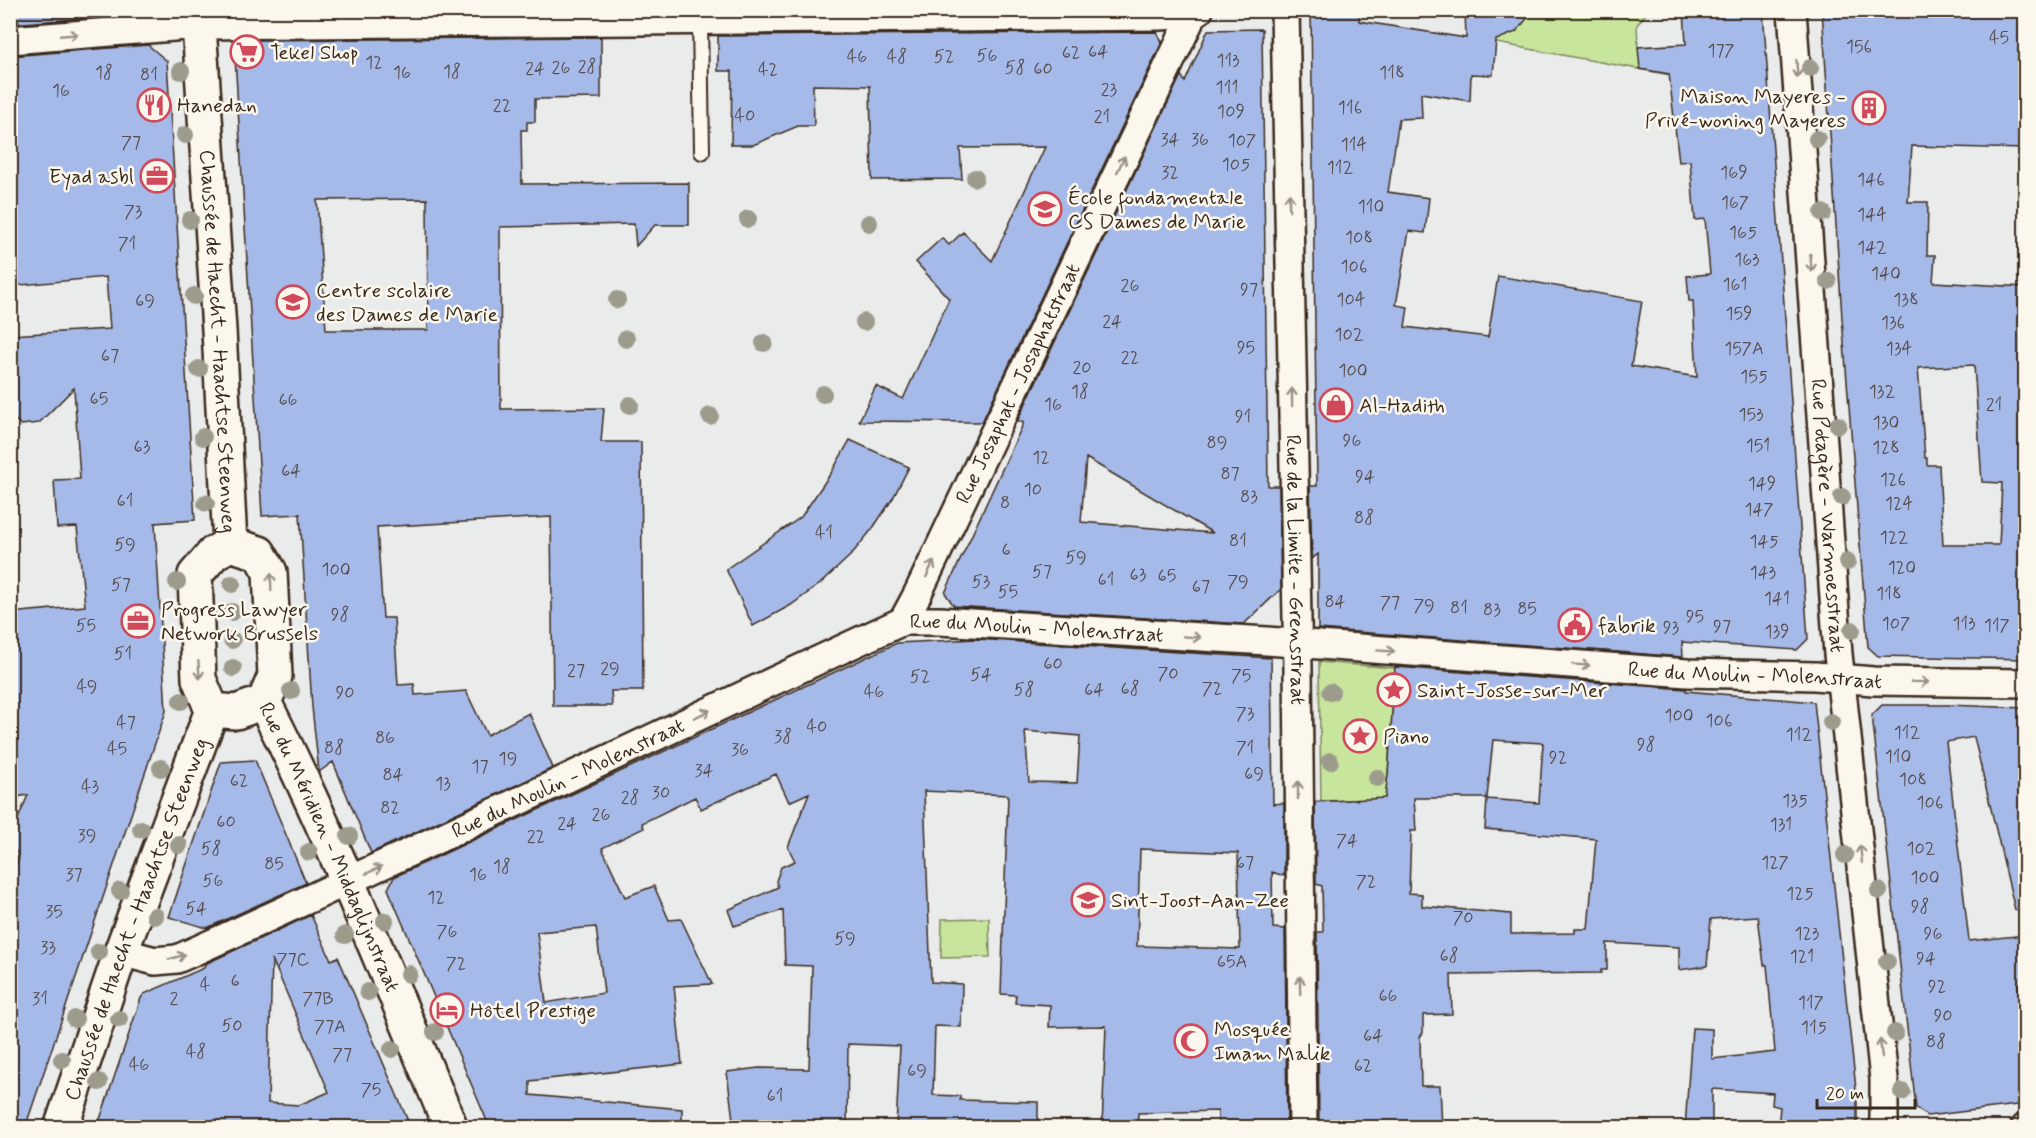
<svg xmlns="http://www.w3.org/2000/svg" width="2036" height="1138" viewBox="0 0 2036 1138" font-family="Mynerve,sans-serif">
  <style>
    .green { fill: #c7e59c; stroke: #81885d; stroke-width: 1.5 }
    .building { fill: #a6bae9; stroke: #3b2a1e; stroke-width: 1.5; fill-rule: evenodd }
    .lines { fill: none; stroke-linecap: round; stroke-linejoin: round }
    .service-casing { stroke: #3b2a1e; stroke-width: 18 }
    .minor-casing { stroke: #3b2a1e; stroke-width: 32 }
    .tertiary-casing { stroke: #3b2a1e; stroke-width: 38 }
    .service { stroke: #fbf7ec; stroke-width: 14 }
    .minor { stroke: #fbf7ec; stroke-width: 27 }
    .tertiary { stroke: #fbf7ec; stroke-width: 33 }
    .tree { fill: #9d9b8c }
    .oneway { stroke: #9b9085 }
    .labels { text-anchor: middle; stroke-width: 5; stroke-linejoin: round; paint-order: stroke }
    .number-label { font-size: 18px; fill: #564e51 }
    .poi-label { font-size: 21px; fill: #3b2a1e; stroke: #fbf7ec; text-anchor: start }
    .street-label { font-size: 21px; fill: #3b2a1e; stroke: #fbf7ec }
  </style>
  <rect width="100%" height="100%" fill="#eaebeb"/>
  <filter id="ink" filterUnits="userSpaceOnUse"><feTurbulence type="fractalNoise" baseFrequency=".0167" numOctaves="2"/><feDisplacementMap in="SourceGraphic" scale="12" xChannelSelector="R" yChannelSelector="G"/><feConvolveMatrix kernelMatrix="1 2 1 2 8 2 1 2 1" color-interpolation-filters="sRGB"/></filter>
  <g filter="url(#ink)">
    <path class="green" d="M1475,11H1648L1637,25L1638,47L1670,45L1671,75L1475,39Z
      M1319,662L1395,668L1388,772L1385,799L1321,801Z
      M989,918L990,957L941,958L942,919Z"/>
    <path class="building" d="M10,10H107L113,16L10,24Z
      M1311,10H1359V21L1466,38L1465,10H1534L1516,32L1496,40L1493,75L1471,74L1470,101L1421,93L1422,118L1399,119L1388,192L1429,198L1425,233L1409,231L1396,305L1408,307L1405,327L1488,337L1498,276L1642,301L1631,366L1697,377L1693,301H1689L1687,276L1710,274L1705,219L1695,220L1690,161L1679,162L1669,74L1640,69L1638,47L1686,44L1684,10H1763L1808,639L1797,650L1682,642L1683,657L1318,629V554L1312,559L1310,486H1317Z
      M1822,10H1952L2025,14V149L1912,146L1908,202H1928L1927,255H1935L1933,282L2025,287V659L1878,656L1868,647L1842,318ZM1974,365L1982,482L2002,483L1999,545H1943L1939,465H1927V458H1925L1918,368Z
      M1262,29L1268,486H1279L1281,589L1244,624L954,606L945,593L1024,422H1017L1181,75L1185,82L1208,30ZM1086,458L1213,533L1081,522Z
      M1157,32L1162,42L982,422L859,421L876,386L903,399L949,299L916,262L942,238L949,245L963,232L992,261L1045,147L960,148L962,179L872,180L870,86L813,85L814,126H798L753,145H731L732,71H718V36Z
      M601,37V98L535,99V122H527V130H521L522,184L689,183V225H655L636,246L634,224L500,227L501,409L604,408L601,442H641L643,691H611L612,706H553L551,517L377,527L383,618H394L398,685L414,684L415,695L466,691L487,735L529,713L553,768L371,853L333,762L319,772L312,707L300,514L262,516L234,40ZM427,199L428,330H326L317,200Z
      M148,45L167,61L195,520L155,523L166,711L25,1128H10V884L19,858L10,838L28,795L10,798V613L85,606L77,527L57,528L54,480L80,479L74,388L39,423L21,425L10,415V335L110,329L106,277L10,286V56Z
      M850,440L909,467L893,498L873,528L851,555L820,584L791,605L753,626L726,569L801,517L831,473Z
      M976,639L1271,658L1273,804L1284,803V876L1272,872L1273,928L1285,929L1287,1128H1218V1111L1138,1113L1137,1128H1102L1106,1026L1049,1027L1050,1005L1015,1003L1016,995L1001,994L1008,795L924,791L931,982L962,984L961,1027L935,1026L933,1095L960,1096V1100L1038,1102V1128H896L900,1046L848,1044L847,1128H734L727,1072L759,1068L809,1069L812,966L785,965L783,910L734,926L728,910L778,887L776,881L781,867L795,861L788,847L809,793L789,802L776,774L701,809L695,797L642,823L644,828L602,848L625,897L654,886L669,920L681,919L712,984L674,986L682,1064L530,1081V1095L682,1109V1128H490L388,889L394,877L897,643ZM1025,731L1080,736L1077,783L1029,782ZM1140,849L1238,853L1240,949L1137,946ZM596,927L604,993L546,1003L537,932Z
      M1395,667L1686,689V691L1814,702L1857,1098V1128H1778L1780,1107L1772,1105L1773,1093L1712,1089V1128H1685L1692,1028L1712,1029V1059L1775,1052L1767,965H1764L1758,916L1711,919L1707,966L1679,970V947L1607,943V970H1601V973L1451,975L1452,1014L1423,1015V1033L1420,1037L1421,1086H1440L1442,1128H1319L1317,932H1323L1322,886L1316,884L1315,802L1385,798L1388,775ZM1493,740L1543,743L1539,803L1487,799L1485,829L1596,839L1588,929H1575V933L1511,934V914L1422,906V894L1409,893L1411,831H1416L1414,798H1487Z
      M1882,705H1948L2025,708V909L2015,910L1974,737L1946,742L1969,941L2025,935V982L2018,984L2022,1028H2025V1104L1927,1116L1916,1108L1872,715Z
      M255,760L306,883L207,928L169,917L221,762Z
      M311,915L331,960L338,957L411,1128H97L141,998L144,994L204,968L205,964ZM272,959L329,1092L299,1105L268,1103Z"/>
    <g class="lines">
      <g class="service-casing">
        <path id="service" d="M700,19L702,152"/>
      </g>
      <g class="minor-casing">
        <g id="minor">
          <path id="s1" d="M1285,10L1298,669L1303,1128"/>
          <path id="s2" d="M1792,10L1838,654L1884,1079V1128"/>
          <path d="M10,40L199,25L1160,16L1193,14L1199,10"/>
          <path id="s3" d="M903,621L918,593L1193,14"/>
          <path id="s4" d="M121,952L155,961L177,959C421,850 661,732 903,621H940L1267,641L1687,673L1815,676L1873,681L2026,683"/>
          <path d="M2025,1128L2026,1127"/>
        </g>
      </g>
      <g class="tertiary-casing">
        <g id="tertiary">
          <path id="s5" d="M198,10L219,330L230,544"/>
          <path id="s6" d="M230,544L259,553L270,572L275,676L264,702C334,840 391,985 451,1128"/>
          <path d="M230,544L214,553L195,575L199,679L212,710L236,712L264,702"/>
          <path id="s7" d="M61,1128L121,952L212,710"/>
        </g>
      </g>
      <use href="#service" class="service"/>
      <use href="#minor" class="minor"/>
      <use href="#tertiary" class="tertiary"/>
    </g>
    <g class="tree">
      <circle cx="1810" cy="68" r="9"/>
      <circle cx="181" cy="71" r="9"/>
      <circle cx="185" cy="135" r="9"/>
      <circle cx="1817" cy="139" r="9"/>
      <circle cx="975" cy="178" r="9"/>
      <circle cx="1823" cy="213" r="9"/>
      <circle cx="748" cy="219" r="9"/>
      <circle cx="190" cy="220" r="9"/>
      <circle cx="869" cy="223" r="9"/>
      <circle cx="1828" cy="281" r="9"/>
      <circle cx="194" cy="296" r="9"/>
      <circle cx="617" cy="300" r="9"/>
      <circle cx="864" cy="322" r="9"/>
      <circle cx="626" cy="339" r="9"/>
      <circle cx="764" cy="343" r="9"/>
      <circle cx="199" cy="369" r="9"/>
      <circle cx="823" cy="394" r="9"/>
      <circle cx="630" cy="405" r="9"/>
      <circle cx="710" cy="416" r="9"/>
      <circle cx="1838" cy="425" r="9"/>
      <circle cx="203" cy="437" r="9"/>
      <circle cx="1842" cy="497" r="9"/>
      <circle cx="206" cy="503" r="9"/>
      <circle cx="1847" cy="562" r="9"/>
      <circle cx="177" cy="582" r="9"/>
      <circle cx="232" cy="584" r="9"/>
      <circle cx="232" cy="612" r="9"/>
      <circle cx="1852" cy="630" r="9"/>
      <circle cx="232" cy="640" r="9"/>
      <circle cx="233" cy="668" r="9"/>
      <circle cx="291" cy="691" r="9"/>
      <circle cx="1331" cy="692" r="9"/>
      <circle cx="181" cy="701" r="9"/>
      <circle cx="1831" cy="722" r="9"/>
      <circle cx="1330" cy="761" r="9"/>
      <circle cx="161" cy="768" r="9"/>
      <circle cx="1377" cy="778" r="9"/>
      <circle cx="141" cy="829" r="9"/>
      <circle cx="349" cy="836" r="9"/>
      <circle cx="179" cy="845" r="9"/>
      <circle cx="309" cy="852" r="9"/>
      <circle cx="1845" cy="855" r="9"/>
      <circle cx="120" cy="891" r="9"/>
      <circle cx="1879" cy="891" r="9"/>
      <circle cx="155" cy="916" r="9"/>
      <circle cx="385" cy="921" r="9"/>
      <circle cx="345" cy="935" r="9"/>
      <circle cx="99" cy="952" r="9"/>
      <circle cx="1887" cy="962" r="9"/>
      <circle cx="409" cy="974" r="9"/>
      <circle cx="368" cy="992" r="9"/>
      <circle cx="75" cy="1019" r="9"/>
      <circle cx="119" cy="1019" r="9"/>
      <circle cx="435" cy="1032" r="9"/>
      <circle cx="1895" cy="1033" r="9"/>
      <circle cx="392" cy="1049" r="9"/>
      <circle cx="62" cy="1060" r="9"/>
      <circle cx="99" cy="1082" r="9"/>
      <circle cx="1902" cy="1092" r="9"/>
    </g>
    <defs><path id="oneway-shaft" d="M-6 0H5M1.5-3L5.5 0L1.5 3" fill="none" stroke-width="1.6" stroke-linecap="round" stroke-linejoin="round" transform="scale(1.5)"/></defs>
    <g class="oneway">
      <use href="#oneway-shaft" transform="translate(69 35) rotate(-5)"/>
      <use href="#oneway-shaft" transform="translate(1797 69) rotate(86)"/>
      <use href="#oneway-shaft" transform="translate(1121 164) rotate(-65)"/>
      <use href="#oneway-shaft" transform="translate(1289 202) rotate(-91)"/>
      <use href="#oneway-shaft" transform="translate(1811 263) rotate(86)"/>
      <use href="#oneway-shaft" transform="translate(1292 397) rotate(-91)"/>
      <use href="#oneway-shaft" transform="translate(930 569) rotate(-65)"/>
      <use href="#oneway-shaft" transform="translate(271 582) rotate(-92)"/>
      <use href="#oneway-shaft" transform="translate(1192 637) rotate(4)"/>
      <use href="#oneway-shaft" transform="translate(1386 651) rotate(4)"/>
      <use href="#oneway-shaft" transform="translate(1581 665) rotate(4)"/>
      <use href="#oneway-shaft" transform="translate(199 670) rotate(86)"/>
      <use href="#oneway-shaft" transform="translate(1920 682) rotate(1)"/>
      <use href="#oneway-shaft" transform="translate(702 714) rotate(-25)"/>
      <use href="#oneway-shaft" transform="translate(1298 790) rotate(-90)"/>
      <use href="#oneway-shaft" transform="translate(1861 854) rotate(-96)"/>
      <use href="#oneway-shaft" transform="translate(374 870) rotate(-25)"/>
      <use href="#oneway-shaft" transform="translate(177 957) rotate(-16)"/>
      <use href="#oneway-shaft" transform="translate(1300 985) rotate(-91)"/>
      <use href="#oneway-shaft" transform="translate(1881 1048) rotate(-96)"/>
    </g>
  </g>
  <defs>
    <g id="supermarket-ring" transform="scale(1.725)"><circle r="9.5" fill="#fbf7ec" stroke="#d1495b" stroke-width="1.5"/><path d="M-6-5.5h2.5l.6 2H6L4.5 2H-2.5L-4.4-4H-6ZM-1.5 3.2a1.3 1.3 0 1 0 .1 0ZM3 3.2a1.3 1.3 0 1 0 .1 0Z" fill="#d1495b"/></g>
    <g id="restaurant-ring" transform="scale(1.725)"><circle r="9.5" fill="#fbf7ec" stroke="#d1495b" stroke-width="1.5"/><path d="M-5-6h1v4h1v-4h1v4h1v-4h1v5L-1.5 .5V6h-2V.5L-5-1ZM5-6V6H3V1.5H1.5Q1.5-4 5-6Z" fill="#d1495b"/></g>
    <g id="building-ring" transform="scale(1.725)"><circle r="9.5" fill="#fbf7ec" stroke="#d1495b" stroke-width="1.5"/><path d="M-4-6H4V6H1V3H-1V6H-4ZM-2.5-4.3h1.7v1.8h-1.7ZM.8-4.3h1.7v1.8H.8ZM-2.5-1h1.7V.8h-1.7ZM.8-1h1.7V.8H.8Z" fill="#d1495b"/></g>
    <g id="office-ring" transform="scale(1.725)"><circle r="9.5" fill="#fbf7ec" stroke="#d1495b" stroke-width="1.5"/><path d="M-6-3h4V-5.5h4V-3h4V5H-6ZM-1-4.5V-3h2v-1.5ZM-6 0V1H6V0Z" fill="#d1495b"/></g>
    <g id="school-ring" transform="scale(1.725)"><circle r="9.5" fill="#fbf7ec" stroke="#d1495b" stroke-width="1.5"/><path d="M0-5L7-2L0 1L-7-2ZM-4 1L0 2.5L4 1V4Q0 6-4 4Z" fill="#d1495b"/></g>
    <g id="shop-ring" transform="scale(1.725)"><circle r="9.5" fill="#fbf7ec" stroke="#d1495b" stroke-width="1.5"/><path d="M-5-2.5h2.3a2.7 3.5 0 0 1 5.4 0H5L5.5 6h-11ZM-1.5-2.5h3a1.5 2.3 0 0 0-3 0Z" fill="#d1495b"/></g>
    <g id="civic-ring" transform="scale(1.725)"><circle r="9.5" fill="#fbf7ec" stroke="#d1495b" stroke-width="1.5"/><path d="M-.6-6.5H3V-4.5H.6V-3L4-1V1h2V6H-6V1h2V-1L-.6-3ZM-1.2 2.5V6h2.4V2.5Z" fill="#d1495b"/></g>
    <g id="sight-ring" transform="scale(1.725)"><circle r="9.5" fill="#fbf7ec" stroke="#d1495b" stroke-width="1.5"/><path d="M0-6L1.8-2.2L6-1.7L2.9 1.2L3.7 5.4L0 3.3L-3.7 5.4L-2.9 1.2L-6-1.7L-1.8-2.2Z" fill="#d1495b"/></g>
    <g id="hotel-ring" transform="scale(1.725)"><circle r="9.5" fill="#fbf7ec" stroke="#d1495b" stroke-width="1.5"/><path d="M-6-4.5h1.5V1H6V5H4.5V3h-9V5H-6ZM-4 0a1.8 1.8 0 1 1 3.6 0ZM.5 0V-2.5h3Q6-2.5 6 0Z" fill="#d1495b"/></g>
    <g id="mosque-ring" transform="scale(1.725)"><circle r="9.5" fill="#fbf7ec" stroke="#d1495b" stroke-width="1.5"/><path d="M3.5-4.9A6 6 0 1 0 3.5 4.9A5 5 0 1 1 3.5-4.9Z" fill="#d1495b"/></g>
  </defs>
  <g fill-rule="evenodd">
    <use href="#supermarket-ring" x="247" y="52"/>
    <use href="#restaurant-ring" x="154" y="105"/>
    <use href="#building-ring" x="1869" y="108"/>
    <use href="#office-ring" x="157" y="176"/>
    <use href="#school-ring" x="1045" y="209"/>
    <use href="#school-ring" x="293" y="302"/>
    <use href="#shop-ring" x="1336" y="405"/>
    <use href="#office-ring" x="138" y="621"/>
    <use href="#civic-ring" x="1575" y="625"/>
    <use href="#sight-ring" x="1394" y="690"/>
    <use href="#sight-ring" x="1360" y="736"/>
    <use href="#school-ring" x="1088" y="900"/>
    <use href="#hotel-ring" x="447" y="1010"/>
    <use href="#mosque-ring" x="1191" y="1041"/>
  </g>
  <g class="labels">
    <g class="number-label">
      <text x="1999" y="43">45</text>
      <text x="1859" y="52">156</text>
      <text x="1721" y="56">177</text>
      <text x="1098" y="57">64</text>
      <text x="1071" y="58">62</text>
      <text x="987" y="61">56</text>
      <text x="857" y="62">46</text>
      <text x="897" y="62">48</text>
      <text x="944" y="62">52</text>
      <text x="1228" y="66">113</text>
      <text x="374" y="68">12</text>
      <text x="587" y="72">28</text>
      <text x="561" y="73">26</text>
      <text x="1015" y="73">58</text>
      <text x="535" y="74">24</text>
      <text x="1043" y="74">60</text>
      <text x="768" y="75">42</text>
      <text x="452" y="77">18</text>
      <text x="104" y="78">18</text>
      <text x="402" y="78">16</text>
      <text x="1392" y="78">118</text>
      <text x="149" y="80">81</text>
      <text x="1227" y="93">111</text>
      <text x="1109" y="95">23</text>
      <text x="61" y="96">16</text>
      <text x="502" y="111">22</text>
      <text x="1350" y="113">116</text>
      <text x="1231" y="117">109</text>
      <text x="745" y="121">40</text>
      <text x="1102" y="122">21</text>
      <text x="1170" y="145">34</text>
      <text x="1200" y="145">36</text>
      <text x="1242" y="146">107</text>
      <text x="131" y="148">77</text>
      <text x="1354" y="150">114</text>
      <text x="1236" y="170">105</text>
      <text x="1340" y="173">112</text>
      <text x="1170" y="178">32</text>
      <text x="1734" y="178">169</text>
      <text x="1871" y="185">146</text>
      <text x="1735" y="208">167</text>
      <text x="1371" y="212">110</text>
      <text x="133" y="217">73</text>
      <text x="1872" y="220">144</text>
      <text x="1743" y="238">165</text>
      <text x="1359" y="243">108</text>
      <text x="127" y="249">71</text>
      <text x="1872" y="253">142</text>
      <text x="1747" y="265">163</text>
      <text x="1354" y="272">106</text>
      <text x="1886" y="279">140</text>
      <text x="1735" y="290">161</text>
      <text x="1130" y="291">26</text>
      <text x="1249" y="295">97</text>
      <text x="1351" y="305">104</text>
      <text x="1906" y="305">138</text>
      <text x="145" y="306">69</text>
      <text x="1739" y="319">159</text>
      <text x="1112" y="327">24</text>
      <text x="1893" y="328">136</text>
      <text x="1349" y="340">102</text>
      <text x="1246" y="353">95</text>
      <text x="1744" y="354">157A</text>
      <text x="1899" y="354">134</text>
      <text x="110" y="361">67</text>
      <text x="1130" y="363">22</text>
      <text x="1082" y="373">20</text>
      <text x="1353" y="376">100</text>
      <text x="1754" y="382">155</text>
      <text x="1080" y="397">18</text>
      <text x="1882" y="397">132</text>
      <text x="99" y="404">65</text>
      <text x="288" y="405">66</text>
      <text x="1053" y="410">16</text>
      <text x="1994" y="410">21</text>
      <text x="1751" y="420">153</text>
      <text x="1243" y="422">91</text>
      <text x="1886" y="428">130</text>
      <text x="1352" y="446">96</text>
      <text x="1217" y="448">89</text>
      <text x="1758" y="451">151</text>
      <text x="142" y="452">63</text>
      <text x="1886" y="453">128</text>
      <text x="1041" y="463">12</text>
      <text x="291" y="476">64</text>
      <text x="1230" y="479">87</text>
      <text x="1365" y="482">94</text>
      <text x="1893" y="485">126</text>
      <text x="1762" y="489">149</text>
      <text x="1033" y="495">10</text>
      <text x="1249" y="502">83</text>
      <text x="125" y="506">61</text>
      <text x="1005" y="508">8</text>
      <text x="1899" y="509">124</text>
      <text x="1759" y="515">147</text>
      <text x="1364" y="523">88</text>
      <text x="824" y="538">41</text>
      <text x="1894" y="543">122</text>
      <text x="1238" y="546">81</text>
      <text x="1764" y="547">145</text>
      <text x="125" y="550">59</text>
      <text x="1006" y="555">6</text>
      <text x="1076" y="563">59</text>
      <text x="1902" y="573">120</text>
      <text x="336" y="575">100</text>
      <text x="1042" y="577">57</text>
      <text x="1763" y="578">143</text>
      <text x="1138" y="580">63</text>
      <text x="1167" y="581">65</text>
      <text x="1106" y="585">61</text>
      <text x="981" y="587">53</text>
      <text x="1238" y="587">79</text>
      <text x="121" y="590">57</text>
      <text x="1201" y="592">67</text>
      <text x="1008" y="597">55</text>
      <text x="1889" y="599">118</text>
      <text x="1777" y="604">141</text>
      <text x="1335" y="607">84</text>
      <text x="1390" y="608">77</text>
      <text x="1424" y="611">79</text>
      <text x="1459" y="613">81</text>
      <text x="1527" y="614">85</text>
      <text x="1492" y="615">83</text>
      <text x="340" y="620">98</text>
      <text x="1695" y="622">95</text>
      <text x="1896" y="629">107</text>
      <text x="1964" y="629">113</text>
      <text x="86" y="631">55</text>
      <text x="1997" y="631">117</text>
      <text x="1722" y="632">97</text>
      <text x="1671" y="633">93</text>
      <text x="1777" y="637">139</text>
      <text x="123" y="659">51</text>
      <text x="1053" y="669">60</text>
      <text x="610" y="674">29</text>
      <text x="576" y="676">27</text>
      <text x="1168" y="679">70</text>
      <text x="981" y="680">54</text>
      <text x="1241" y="681">75</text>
      <text x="920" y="682">52</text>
      <text x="87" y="692">49</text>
      <text x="1130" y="694">68</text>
      <text x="1212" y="694">72</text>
      <text x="1024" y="695">58</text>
      <text x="1094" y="695">64</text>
      <text x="874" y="697">46</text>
      <text x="345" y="698">90</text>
      <text x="1245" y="719">73</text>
      <text x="1679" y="721">100</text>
      <text x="1719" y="726">106</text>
      <text x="126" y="728">47</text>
      <text x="817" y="732">40</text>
      <text x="1907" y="738">112</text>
      <text x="1799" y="740">112</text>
      <text x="783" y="742">38</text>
      <text x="385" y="743">86</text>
      <text x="1646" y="750">98</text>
      <text x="334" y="753">88</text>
      <text x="1245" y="753">71</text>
      <text x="117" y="754">45</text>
      <text x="740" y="755">36</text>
      <text x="1898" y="762">110</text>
      <text x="1558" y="763">92</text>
      <text x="508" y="764">19</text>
      <text x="480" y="772">17</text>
      <text x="704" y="776">34</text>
      <text x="1254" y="779">69</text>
      <text x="393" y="780">84</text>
      <text x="1913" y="785">108</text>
      <text x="239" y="786">62</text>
      <text x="443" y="789">13</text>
      <text x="90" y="792">43</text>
      <text x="661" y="798">30</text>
      <text x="630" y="803">28</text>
      <text x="1795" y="806">135</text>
      <text x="1930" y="808">106</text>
      <text x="390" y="813">82</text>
      <text x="601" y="820">26</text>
      <text x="226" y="827">60</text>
      <text x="567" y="829">24</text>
      <text x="1781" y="830">131</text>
      <text x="87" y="841">39</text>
      <text x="536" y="842">22</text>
      <text x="1347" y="846">74</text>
      <text x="211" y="854">58</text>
      <text x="1921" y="854">102</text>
      <text x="1245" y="868">67</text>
      <text x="1775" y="868">127</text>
      <text x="274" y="869">85</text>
      <text x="502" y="872">18</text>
      <text x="74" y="880">37</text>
      <text x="478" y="880">16</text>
      <text x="1925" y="883">100</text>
      <text x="213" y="886">56</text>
      <text x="1366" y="887">72</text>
      <text x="1800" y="899">125</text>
      <text x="436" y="903">12</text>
      <text x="1920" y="912">98</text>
      <text x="196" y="914">54</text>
      <text x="54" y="917">35</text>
      <text x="1463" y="923">70</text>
      <text x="447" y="937">76</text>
      <text x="1807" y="939">123</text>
      <text x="1933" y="939">96</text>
      <text x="845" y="944">59</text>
      <text x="48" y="953">33</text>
      <text x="1449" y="961">68</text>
      <text x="1802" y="962">121</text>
      <text x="1926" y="964">94</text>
      <text x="293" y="965">77C</text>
      <text x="1232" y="967">65A</text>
      <text x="456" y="969">72</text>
      <text x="235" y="986">6</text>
      <text x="205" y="990">4</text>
      <text x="1937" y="992">92</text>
      <text x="1388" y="1001">66</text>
      <text x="40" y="1004">31</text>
      <text x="174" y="1004">2</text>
      <text x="318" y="1004">77B</text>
      <text x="1811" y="1008">117</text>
      <text x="1943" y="1021">90</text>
      <text x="232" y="1031">50</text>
      <text x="330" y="1032">77A</text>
      <text x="1814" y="1033">115</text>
      <text x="1373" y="1041">64</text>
      <text x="1936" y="1047">88</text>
      <text x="196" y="1057">48</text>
      <text x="342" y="1060">77</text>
      <text x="139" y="1070">46</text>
      <text x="1363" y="1071">62</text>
      <text x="917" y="1076">69</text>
      <text x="371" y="1095">75</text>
      <text x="775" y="1101">61</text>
    </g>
    <g class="poi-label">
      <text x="270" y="59">Tekel Shop</text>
      <text x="1846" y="103" text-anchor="end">Maison Mayeres -<tspan x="1846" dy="24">Privé-woning Mayeres</tspan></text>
      <text x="177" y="112">Hanedan</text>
      <text x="134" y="183" text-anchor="end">Eyad asbl</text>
      <text x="1068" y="204">École fondamentale<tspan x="1068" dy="24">CS Dames de Marie</tspan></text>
      <text x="316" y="297">Centre scolaire<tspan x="316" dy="24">des Dames de Marie</tspan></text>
      <text x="1359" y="412">Al-Hadith</text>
      <text x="161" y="616">Progress Lawyer<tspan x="161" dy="24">Network Brussels</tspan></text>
      <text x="1598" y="632">fabrik</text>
      <text x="1417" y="697">Saint-Josse-sur-Mer</text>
      <text x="1383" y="743">Piano</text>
      <text x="1111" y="907">Sint-Joost-Aan-Zee</text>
      <text x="470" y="1017">Hôtel Prestige</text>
      <text x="1214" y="1036">Mosquée<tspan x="1214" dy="24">Imam Malik</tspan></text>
    </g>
    <g class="street-label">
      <text dy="7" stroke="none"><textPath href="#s5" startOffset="332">Chaussée de Haecht - Haachtse Steenweg</textPath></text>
      <text dy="7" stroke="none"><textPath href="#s3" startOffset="264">Rue Josaphat - Josaphatstraat</textPath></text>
      <text dy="7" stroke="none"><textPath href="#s2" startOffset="507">Rue Potagère - Warmoesstraat</textPath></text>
      <text dy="7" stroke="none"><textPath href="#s1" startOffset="560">Rue de la Limite - Grensstraat</textPath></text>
      <text dy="7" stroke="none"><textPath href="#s4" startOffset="992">Rue du Moulin - Molenstraat</textPath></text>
      <text dy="7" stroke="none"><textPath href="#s4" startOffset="1712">Rue du Moulin - Molenstraat</textPath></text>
      <text dy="7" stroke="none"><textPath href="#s4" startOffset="488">Rue du Moulin - Molenstraat</textPath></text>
      <text dy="7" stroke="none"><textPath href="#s6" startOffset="344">Rue du Méridien - Middaglijnstraat</textPath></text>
      <text dy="7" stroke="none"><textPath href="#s7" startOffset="222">Chaussée de Haecht - Haachtse Steenweg</textPath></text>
    </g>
  </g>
  <rect width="2036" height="1138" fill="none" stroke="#fbf7ec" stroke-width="36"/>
  <rect x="18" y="18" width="2000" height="1102" fill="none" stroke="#3b2a1e" stroke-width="2" filter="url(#ink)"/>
  <path d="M1817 1099v9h98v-9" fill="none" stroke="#3b2a1e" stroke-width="3"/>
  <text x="1826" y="1099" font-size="18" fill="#3b2a1e" stroke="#fbf7ec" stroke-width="4.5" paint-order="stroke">20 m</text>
</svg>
